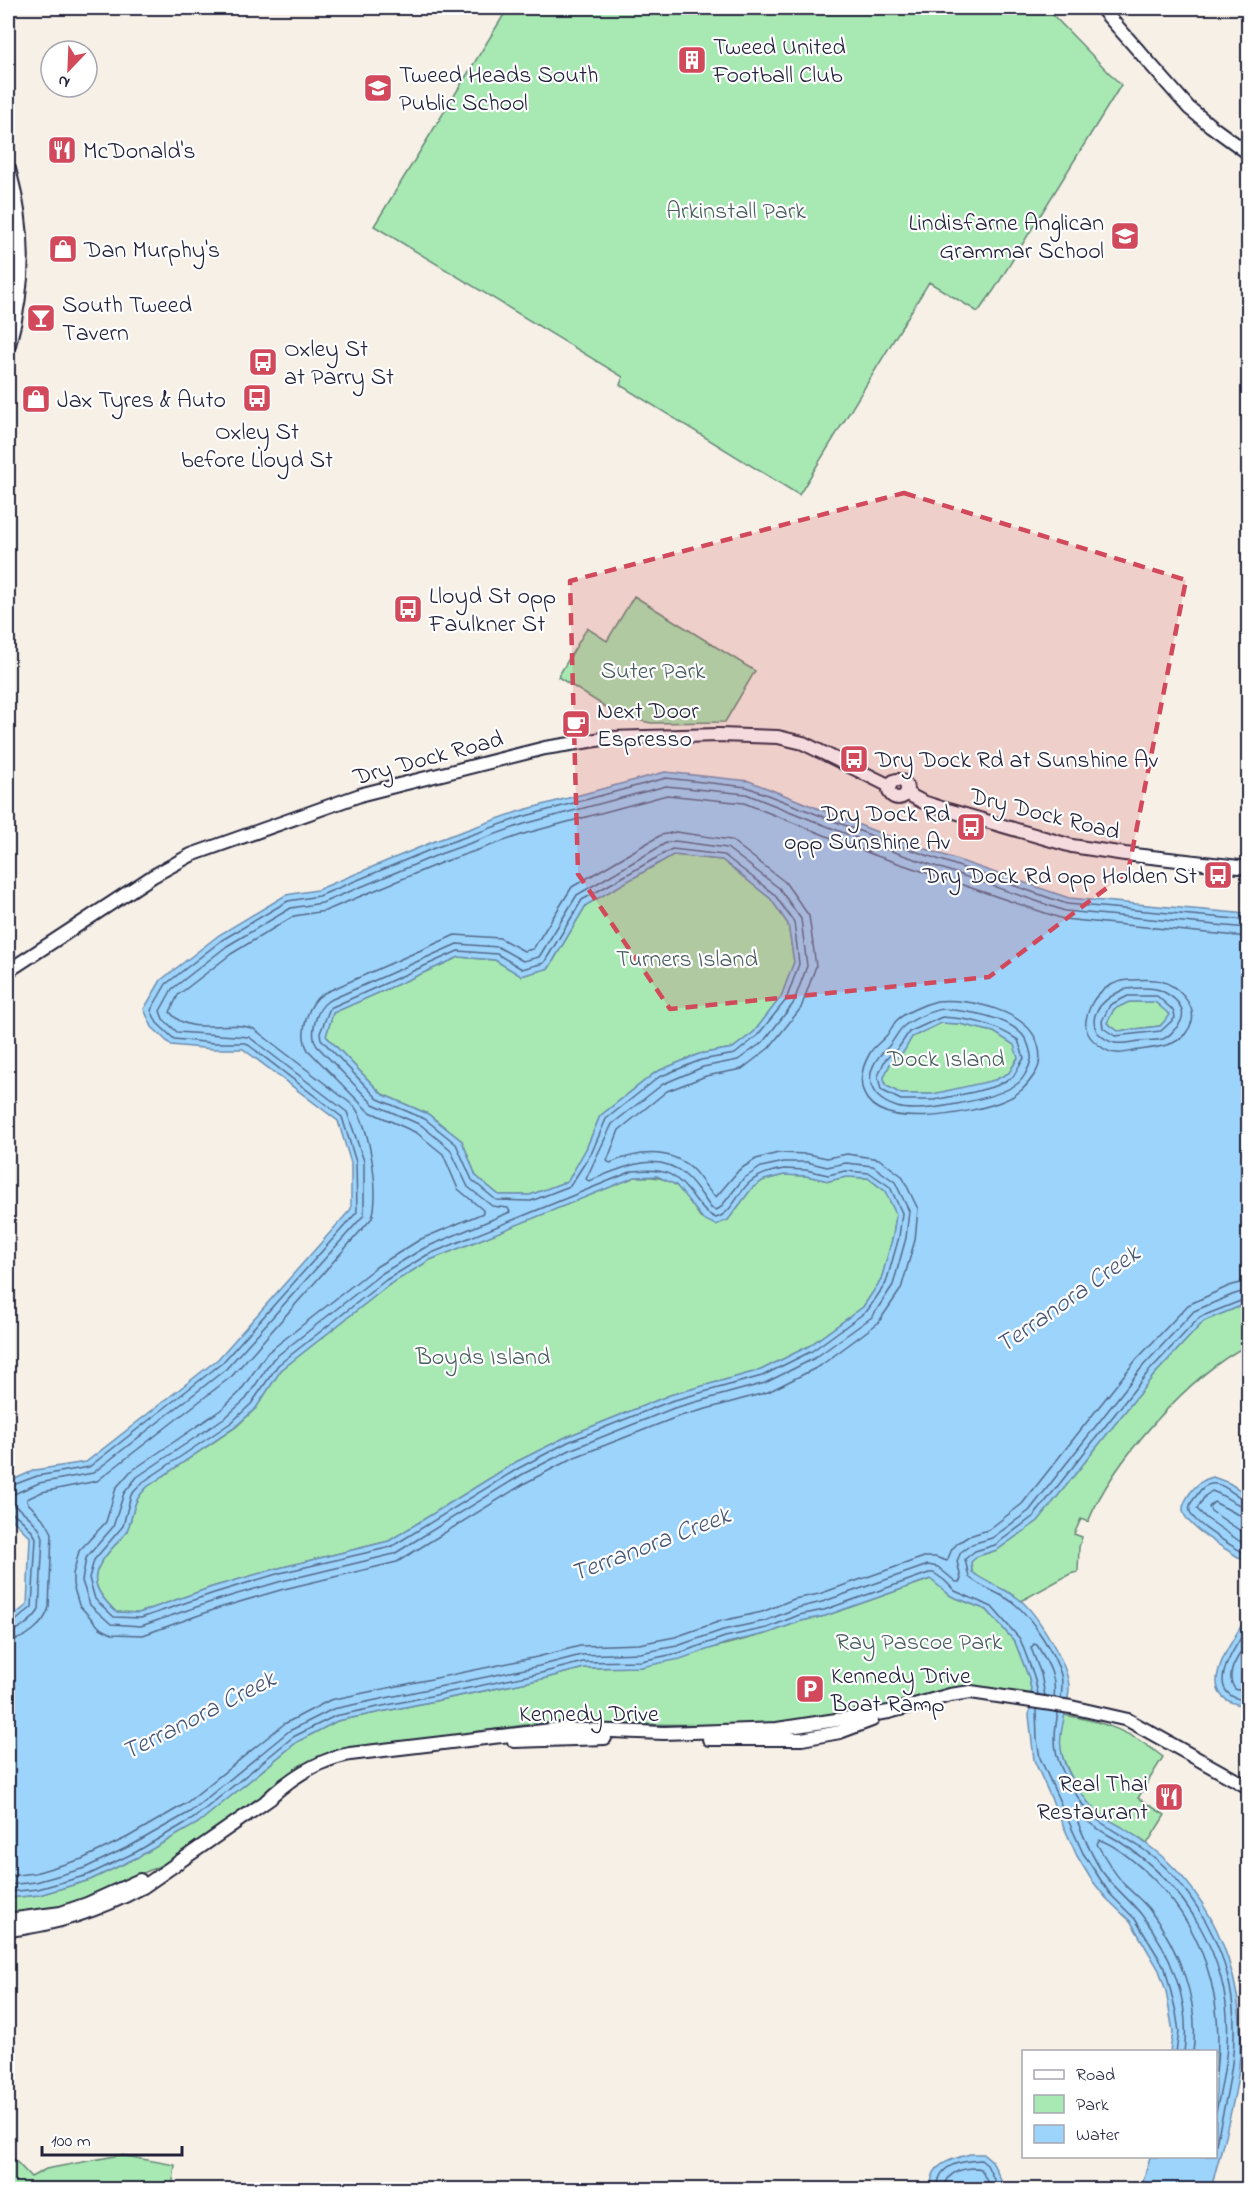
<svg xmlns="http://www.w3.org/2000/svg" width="1256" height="2197" viewBox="0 0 1256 2197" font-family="'Indie Flower',sans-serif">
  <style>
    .green { fill: #a8e9b3; stroke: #658677; stroke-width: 1.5 }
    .water { fill: #9dd4fc; stroke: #6c8daf; stroke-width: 1.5; fill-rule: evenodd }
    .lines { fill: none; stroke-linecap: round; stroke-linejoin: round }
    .shore { stroke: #536988; stroke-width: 1.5 }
    .tertiary-casing { stroke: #22223b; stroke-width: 16 }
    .secondary-casing { stroke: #22223b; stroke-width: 18 }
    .tertiary { stroke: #fff; stroke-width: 12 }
    .secondary { stroke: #fff; stroke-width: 14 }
    .marked { fill: #d1495b; fill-opacity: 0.2; stroke: #d1495b; stroke-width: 4.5; stroke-dasharray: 12 8; stroke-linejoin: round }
    .labels { text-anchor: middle; stroke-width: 4.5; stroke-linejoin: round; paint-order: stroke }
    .poi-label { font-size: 24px; fill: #22223b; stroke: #fff; text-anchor: start }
    .park-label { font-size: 24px; fill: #4a5e5f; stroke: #fff }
    .street-label { font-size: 24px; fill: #22223b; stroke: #fff }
    .water-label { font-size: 26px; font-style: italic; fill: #475775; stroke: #fff }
  </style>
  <rect width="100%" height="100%" fill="#f6f0e7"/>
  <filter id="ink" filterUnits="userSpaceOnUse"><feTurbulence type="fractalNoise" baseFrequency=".0167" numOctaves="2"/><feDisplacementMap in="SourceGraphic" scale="12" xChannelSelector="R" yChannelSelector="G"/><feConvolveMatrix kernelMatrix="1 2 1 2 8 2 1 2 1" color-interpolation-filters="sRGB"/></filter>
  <g filter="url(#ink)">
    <path class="green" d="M508,8H1046L1121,85L994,290L978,312L929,282L799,495L620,385L623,377L374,226Z
      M634,596L755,671L725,722L651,723L620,716L558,677L587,628L607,641Z
      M673,855L722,860L771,899L788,924L794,962L781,997L754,1032L733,1048L699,1054L656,1072L600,1116L586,1149L568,1181L530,1195H499L476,1176L462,1141L428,1114L382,1094L326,1036L333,1013L459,957L495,960L521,976L549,968L586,905Z
      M1129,1002H1155L1171,1015L1160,1026L1118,1031L1107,1023L1114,1009Z
      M941,1023L960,1024L994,1032L1015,1045L1018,1057L1009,1073L995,1080L973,1086L933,1094H901L885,1085L884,1077L890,1064L904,1051L912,1037Z
      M784,1175L806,1176L829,1181L846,1177L868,1178L885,1191L896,1214L893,1236L881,1280L863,1307L809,1346L761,1370L670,1395L566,1437L516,1462L389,1541L279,1568L212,1587L139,1613L116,1612C89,1585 89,1574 114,1546C119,1541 126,1535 128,1528C136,1508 130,1505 147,1487L236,1427L256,1408L281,1370L389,1285L430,1260L635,1177C677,1174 679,1188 702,1219L728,1220L752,1188L764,1180Z
      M1248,1303V1345C1189,1375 1113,1461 1088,1522L1081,1519L1074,1534L1082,1537L1079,1547L1078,1572L1070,1574L1021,1601L982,1580L972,1572L971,1561L978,1556L997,1550L1038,1521L1154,1375L1204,1321Z
      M931,1579L951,1596L987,1610L1015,1642L1029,1678L1032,1695L981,1687L954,1688L860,1714L783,1725L605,1724L573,1722L549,1725L540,1723L335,1751L311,1761L232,1819L164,1864L75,1903L48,1909L8,1914V1898L39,1895L90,1880L138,1857L198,1823L297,1742L337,1721L542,1679L584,1668L641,1667L769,1633L801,1621L825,1616Z
      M1064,1715C1103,1721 1132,1732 1163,1757L1138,1798L1165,1815L1147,1844C1131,1832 1112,1823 1096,1811C1083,1801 1065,1768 1061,1751C1058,1739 1062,1726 1064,1715Z
      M120,2155L175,2165L172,2189H8V2159H14L31,2177L46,2169Z"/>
    <path class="water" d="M665,772L749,781L882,834L1069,898L1248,914V1303L1204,1321L1154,1375L1038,1521L997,1550L978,1556L971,1562L972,1572C987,1584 1005,1588 1019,1599C1037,1613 1070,1667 1069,1689C1067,1722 1051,1739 1069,1773C1076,1785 1085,1801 1095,1810C1103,1817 1113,1822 1122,1827C1137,1837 1152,1847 1165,1859C1224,1913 1249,1997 1238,2075C1233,2113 1220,2152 1211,2189H1141L1150,2157L1216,2156V2052L1170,2051L1173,2032L1166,1991L1159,1970L1131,1922L1106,1898L1091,1879L1077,1856L1034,1760L1029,1715L1032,1695L1029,1678L1015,1642L987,1610L951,1596L930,1579L825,1616L801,1621L769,1633L727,1643L680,1659L641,1667L584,1668L542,1679L337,1721L297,1742L198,1823L138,1857L90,1880L39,1895L8,1898V1620L27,1605L30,1537L8,1515V1482L35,1470L86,1462L218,1359L351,1209V1163L338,1121L243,1049H213L171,1045L152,1027L144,1009L161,980L219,935L286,895L317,890L435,841L520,811ZM673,855L722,860L771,899L788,924L794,962L781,997L754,1032L733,1048L699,1054L656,1072L600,1116L586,1149L568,1181L530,1195H499L476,1176L462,1141L428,1114L382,1094L326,1036L333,1013L459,957L495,960L521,976L549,968L586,905ZM1129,1002H1155L1170,1015L1160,1026L1118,1031L1107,1023L1114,1009ZM941,1023L960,1024L994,1032L1014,1045L1018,1058L1009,1073L995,1080L933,1094H901L885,1085L884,1077L890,1064L904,1051L912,1037ZM784,1175L806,1176L829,1181L846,1177L868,1178L885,1191L896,1214L893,1236L881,1280L863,1307L809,1346L761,1370L670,1395L566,1437L516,1462L389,1541L279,1568L212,1587L139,1613L116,1612C89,1585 89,1574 114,1546C119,1541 126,1535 128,1528C136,1508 130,1505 147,1487L235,1427L256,1408L281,1370L389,1285L430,1260L635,1177L657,1176L676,1185L703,1219L716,1225L728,1220L752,1188L764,1180Z
      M1213,1477L1229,1483L1248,1495V1563C1234,1554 1184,1527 1183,1510C1182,1504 1187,1498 1190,1493C1197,1484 1202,1480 1213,1477Z
      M1248,1615V1706H1247C1187,1700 1233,1641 1248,1615Z
      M970,2154H984L992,2161L1004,2187L1008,2189H932C927,2165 951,2159 970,2154Z"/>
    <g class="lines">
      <path class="shore" d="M676,832L731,840L785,882L809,916L816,966L801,1008L769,1048L742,1069L706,1076L667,1091L619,1130L607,1161L610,1163C636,1152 668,1147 691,1168C701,1177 706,1190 716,1197L739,1170L756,1159L778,1153L808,1154L827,1158L847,1154L879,1159L902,1176L918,1209L915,1240L901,1289L878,1323L820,1366L768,1392L677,1417L575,1457L527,1482L397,1562L284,1589L219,1608L143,1635L112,1634L100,1628L79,1605L73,1585V1574L79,1551L106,1522L116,1488L130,1472L222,1409L239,1393L267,1353L376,1267L421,1239L483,1213V1210L458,1189L443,1154L417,1133L368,1111L308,1050C298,1033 308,1002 324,993L455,935L500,938L524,951L533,949L572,887L661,835Z
        M675,841L727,848L779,888L801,919L807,966L793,1004L763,1042L738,1060L703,1067L663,1084L612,1124L586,1179L589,1181C619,1169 656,1149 685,1175C695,1183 703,1197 711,1208L716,1210L720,1208L743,1179L761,1167L784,1162H807L827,1167L846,1163L873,1166L895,1182L909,1211L906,1238L893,1285L872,1317L815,1358L765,1383L674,1408L572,1449L523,1474L394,1554L282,1581L217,1600L141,1626L111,1624L90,1605L82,1581L86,1558L113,1527L124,1493L137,1477L227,1416L246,1399L273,1359L381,1274L424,1248L510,1212L508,1208L492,1206L468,1187L450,1149L421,1125L373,1104L317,1046C309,1034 316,1009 328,1001L457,944L498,947L523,961L539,957L577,895L666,843Z
        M672,849L724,855L774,894L794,922L799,964L786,1000L757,1036L735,1054L701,1060L659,1077L606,1119L592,1152L570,1186L531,1201L496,1200L472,1180L456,1144L425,1119L378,1099L321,1039L320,1033L330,1008L458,951L497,954L522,969L544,963L582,900Z
        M1129,980C1139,980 1151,978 1161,981C1176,985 1196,1004 1192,1021C1185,1046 1160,1047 1139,1050C1132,1051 1124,1054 1117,1053C1110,1053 1105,1050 1100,1046C1082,1034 1083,1021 1092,1003C1099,990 1114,981 1129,980Z
        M1125,989C1135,988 1153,986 1162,991C1180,1000 1191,1014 1174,1030C1171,1034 1168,1037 1163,1039C1156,1041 1147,1040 1140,1041C1120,1044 1112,1047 1097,1032C1086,1011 1109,996 1125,989Z
        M1128,996H1157L1174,1011L1175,1018L1161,1031L1115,1036L1103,1028L1102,1021L1110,1005Z
        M937,1001C969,998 1029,1011 1038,1045C1041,1055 1041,1063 1036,1072C1027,1086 1019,1095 1003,1101C973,1113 871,1135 862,1087C860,1075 864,1063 870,1053C874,1046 881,1042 886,1036C890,1032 892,1026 896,1021C905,1012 925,1004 937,1001Z
        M942,1009C968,1011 1021,1017 1029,1047C1030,1051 1032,1056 1031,1060C1029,1068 1023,1080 1017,1084C996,1099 921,1114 897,1107C863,1096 864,1069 887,1048C894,1041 897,1032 904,1026C913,1019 931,1011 942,1009Z
        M942,1017C972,1019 992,1023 1018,1040L1024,1058L1013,1077L996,1086L974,1092L934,1100H901L881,1090L878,1076L885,1060L899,1047L909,1032Z
        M784,1169L806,1170L828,1175L845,1171L870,1173L890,1187L902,1213L899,1237L886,1283L867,1311L812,1351L762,1376L671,1401L568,1442L519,1468L391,1547L280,1573L214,1593L141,1618L114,1617L95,1599L89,1578L94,1560L123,1526L131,1495L143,1482L232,1422L251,1404L278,1365L386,1280L427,1255L633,1171C667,1168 675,1173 695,1199C702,1208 706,1214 716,1218C732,1213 737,1194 749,1183C759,1174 771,1171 784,1169Z
        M8,1487L37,1476L89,1467L222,1363L357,1212L356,1162L342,1117L246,1043H213L174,1039L157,1023L151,1010L166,984L222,940L288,901L319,896L437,847L522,817L666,778L747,787L880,839L1067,904L1248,920
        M8,1495L14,1494L39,1483L93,1473L226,1369L364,1215V1161L347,1112L249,1037L177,1032L163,1019L160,1011L172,989L227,946L291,908L322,903L440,854L524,824L666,786L746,794L877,846L1065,911L1248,928
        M1248,1500C1235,1498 1225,1482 1211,1484C1204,1485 1200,1490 1197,1495C1193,1500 1188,1505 1190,1511C1192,1524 1237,1548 1248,1556
        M8,1504C19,1505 41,1526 43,1538L39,1610C33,1620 19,1631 8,1632
        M1248,1507C1236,1506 1225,1495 1212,1491L1205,1496L1197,1509L1206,1518L1248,1547
        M8,1511C16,1513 32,1529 36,1538L32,1607L13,1623L8,1624
        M1248,1517L1237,1514L1214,1502L1209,1507L1211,1511L1248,1536
        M1248,1626C1235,1649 1199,1695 1248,1701
        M8,1641C25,1640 45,1624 49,1607L52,1533L46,1522L27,1502V1499L42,1492L97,1481L232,1376L372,1218C380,1193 370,1127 354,1106L254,1029C228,1018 189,1038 170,1012L178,995L231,954L294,916L325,911L443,862L527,833L667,795L744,803L874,855L1063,919L1248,937
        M1248,1641C1240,1655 1223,1673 1235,1689L1248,1693
        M1045,1696L1041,1674L1031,1648L1034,1644L1037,1645C1047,1662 1057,1676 1054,1697
        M1061,1698C1062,1690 1063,1683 1061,1675C1056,1656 1032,1618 1016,1605C1002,1593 983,1589 969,1577L965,1559L975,1551L995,1545L1034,1516L1149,1371L1200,1317L1248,1298
        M1036,1709L1037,1740L1040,1758L1083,1853L1110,1894L1135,1919L1165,1968L1176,2012L1179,2032L1176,2052
        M1058,1713C1051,1746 1056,1762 1073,1790C1079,1798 1084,1809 1092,1816C1116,1834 1144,1846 1166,1868C1197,1900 1222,1943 1230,1987C1241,2043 1228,2090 1216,2144
        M8,1876L35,1873L82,1859L128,1837L185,1804L284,1724L330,1700L537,1657L580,1646L639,1644L675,1637L721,1621L762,1612L794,1599L819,1594L924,1557H935L947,1561L952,1549L958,1543L969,1536L988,1530L1022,1504L1136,1360L1188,1305L1229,1286L1248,1281
        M8,1885L36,1882L85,1868L132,1845L190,1812L289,1731L333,1709L539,1666L581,1655L640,1653L677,1646L723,1630L765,1621L797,1608L822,1602L928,1565L938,1567L956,1582H959L961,1579L957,1561L961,1552L972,1544L992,1538L1029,1511L1143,1366L1194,1311L1232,1295L1248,1290
        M8,1892L38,1889L88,1875L136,1852L194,1818L293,1737L335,1716L541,1673L583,1662L641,1661L679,1653L725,1637L767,1628L799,1615L824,1610L929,1573H934L944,1580L955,1591L992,1607L1020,1639L1034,1676L1038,1694
        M1184,2052C1191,2003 1171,1952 1141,1914C1129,1899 1113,1887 1101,1870C1090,1853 1083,1834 1075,1816L1076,1812C1081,1814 1082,1817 1086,1820C1095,1828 1107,1834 1117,1840C1186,1883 1233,1961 1227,2044C1226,2067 1221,2089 1216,2112
        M1193,2052C1200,2001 1179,1949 1149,1909C1141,1899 1131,1892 1123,1883C1113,1871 1105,1858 1097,1844L1099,1840C1114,1844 1132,1860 1144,1870C1203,1924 1225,1995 1216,2073
        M938,2190C936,2164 961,2161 981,2160L987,2165L999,2190
        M945,2190C945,2171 963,2168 978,2168L981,2169L991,2190"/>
      <g class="tertiary-casing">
        <path id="tertiary" d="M1101,8L1189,108L1211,126L1248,153
          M889 789a9 9 0 1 1 18 0a9 9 0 1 1-18 0Z
          M906,793L923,802L948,810L1072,846L1125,854L1248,868
          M8,971L153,876L191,855L363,794L545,748L609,738L719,735L778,737L803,743L890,786
          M709,1739H802L840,1732L872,1720
          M514,1741L605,1738
          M266,1801C290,1778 317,1760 350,1754L560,1729L664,1733L777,1729L889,1712L950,1695L971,1692L1071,1707L1128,1720L1248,1787
          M8,1920L61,1913L87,1904L140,1880
          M8,1930C56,1925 100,1910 143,1887L271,1798"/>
      </g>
      <g class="secondary-casing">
        <path id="secondary" d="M8,169C25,231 25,283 8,345"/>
      </g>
      <use href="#tertiary" class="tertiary"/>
      <use href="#secondary" class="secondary"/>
    </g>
  </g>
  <path class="marked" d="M904,493L1186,580L1128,872L989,977L670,1009L578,874L570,581Z"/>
  <defs>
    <g id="building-square" transform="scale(1.5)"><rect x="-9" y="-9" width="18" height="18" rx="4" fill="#d1495b" stroke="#fff"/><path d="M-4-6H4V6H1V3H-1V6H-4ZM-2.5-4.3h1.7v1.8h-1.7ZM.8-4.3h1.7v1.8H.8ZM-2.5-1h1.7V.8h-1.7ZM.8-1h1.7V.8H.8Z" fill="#fff"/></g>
    <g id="school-square" transform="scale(1.5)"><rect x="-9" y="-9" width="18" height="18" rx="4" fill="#d1495b" stroke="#fff"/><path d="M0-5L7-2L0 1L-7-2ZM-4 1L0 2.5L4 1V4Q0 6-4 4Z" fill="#fff"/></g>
    <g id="restaurant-square" transform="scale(1.5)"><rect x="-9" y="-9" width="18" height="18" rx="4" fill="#d1495b" stroke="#fff"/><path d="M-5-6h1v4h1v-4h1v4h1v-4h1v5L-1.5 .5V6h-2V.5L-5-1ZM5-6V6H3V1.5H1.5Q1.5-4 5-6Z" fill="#fff"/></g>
    <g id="shop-square" transform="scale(1.5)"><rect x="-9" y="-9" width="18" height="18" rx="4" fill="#d1495b" stroke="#fff"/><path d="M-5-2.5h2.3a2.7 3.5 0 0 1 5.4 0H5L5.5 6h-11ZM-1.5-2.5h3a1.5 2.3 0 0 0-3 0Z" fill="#fff"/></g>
    <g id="bar-square" transform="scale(1.5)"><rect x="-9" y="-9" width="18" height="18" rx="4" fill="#d1495b" stroke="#fff"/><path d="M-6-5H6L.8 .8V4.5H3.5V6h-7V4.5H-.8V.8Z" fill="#fff"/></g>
    <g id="bus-square" transform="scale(1.5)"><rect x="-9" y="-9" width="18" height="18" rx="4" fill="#d1495b" stroke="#fff"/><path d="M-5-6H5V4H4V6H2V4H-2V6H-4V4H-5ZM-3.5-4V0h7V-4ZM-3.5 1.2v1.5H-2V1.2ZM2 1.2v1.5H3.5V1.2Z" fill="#fff"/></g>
    <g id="cafe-square" transform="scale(1.5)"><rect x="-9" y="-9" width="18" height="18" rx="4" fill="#d1495b" stroke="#fff"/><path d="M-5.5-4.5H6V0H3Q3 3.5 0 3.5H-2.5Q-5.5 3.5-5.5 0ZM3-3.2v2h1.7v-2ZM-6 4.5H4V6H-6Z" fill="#fff"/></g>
    <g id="parking-square" transform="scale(1.5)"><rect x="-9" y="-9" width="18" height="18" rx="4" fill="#d1495b" stroke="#fff"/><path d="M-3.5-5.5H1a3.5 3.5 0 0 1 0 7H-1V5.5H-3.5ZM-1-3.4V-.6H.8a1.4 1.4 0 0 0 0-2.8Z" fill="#fff"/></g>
  </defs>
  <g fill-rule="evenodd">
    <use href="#building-square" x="692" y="60"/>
    <use href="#school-square" x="378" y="88"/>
    <use href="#restaurant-square" x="62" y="150"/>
    <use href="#school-square" x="1125" y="236"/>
    <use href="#shop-square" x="63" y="249"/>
    <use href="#bar-square" x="41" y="318"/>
    <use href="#bus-square" x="263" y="362"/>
    <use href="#bus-square" x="257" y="398"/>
    <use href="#shop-square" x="36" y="399"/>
    <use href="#bus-square" x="408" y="609"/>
    <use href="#cafe-square" x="576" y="724"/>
    <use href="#bus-square" x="854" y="759"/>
    <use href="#bus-square" x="971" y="827"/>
    <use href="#bus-square" x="1218" y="875"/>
    <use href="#parking-square" x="810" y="1689"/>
    <use href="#restaurant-square" x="1169" y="1797"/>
  </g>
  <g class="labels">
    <g class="poi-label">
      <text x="713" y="54">Tweed United<tspan x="713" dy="28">Football Club</tspan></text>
      <text x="399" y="82">Tweed Heads South<tspan x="399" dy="28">Public School</tspan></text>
      <text x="83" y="158">McDonald's</text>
      <text x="1104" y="230" text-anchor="end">Lindisfarne Anglican<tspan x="1104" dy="28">Grammar School</tspan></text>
      <text x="84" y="257">Dan Murphy's</text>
      <text x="62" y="312">South Tweed<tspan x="62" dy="28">Tavern</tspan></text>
      <text x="284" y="356">Oxley St<tspan x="284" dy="28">at Parry St</tspan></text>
      <text x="57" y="407">Jax Tyres &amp; Auto</text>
      <text x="257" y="439" text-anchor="middle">Oxley St<tspan x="257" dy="28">before Lloyd St</tspan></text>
      <text x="429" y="603">Lloyd St opp<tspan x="429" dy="28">Faulkner St</tspan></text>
      <text x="597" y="718">Next Door<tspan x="597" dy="28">Espresso</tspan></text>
      <text x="875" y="767">Dry Dock Rd at Sunshine Av</text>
      <text x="950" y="821" text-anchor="end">Dry Dock Rd<tspan x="950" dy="28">opp Sunshine Av</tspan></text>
      <text x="1197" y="883" text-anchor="end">Dry Dock Rd opp Holden St</text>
      <text x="831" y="1683">Kennedy Drive<tspan x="831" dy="28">Boat Ramp</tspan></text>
      <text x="1148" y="1791" text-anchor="end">Real Thai<tspan x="1148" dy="28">Restaurant</tspan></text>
    </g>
    <g class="park-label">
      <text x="736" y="218">Arkinstall Park</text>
      <text x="653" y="678">Suter Park</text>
      <text x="687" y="966">Turners Island</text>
      <text x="946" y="1066">Dock Island</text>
      <text x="483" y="1364">Boyds Island</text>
      <text x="919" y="1649">Ray Pascoe Park</text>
    </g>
    <g class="street-label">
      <text transform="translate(428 757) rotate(-15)" y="8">Dry Dock Road</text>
      <text transform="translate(1045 813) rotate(14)" y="8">Dry Dock Road</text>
      <text x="589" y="1721">Kennedy Drive</text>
    </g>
    <g class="water-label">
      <text transform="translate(1067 1298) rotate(-35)" y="9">Terranora Creek</text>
      <text transform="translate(650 1543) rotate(-21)" y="9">Terranora Creek</text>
      <text transform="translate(198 1714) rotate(-27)" y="9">Terranora Creek</text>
    </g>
  </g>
  <rect width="1256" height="2197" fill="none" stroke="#fff" stroke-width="30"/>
  <rect x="15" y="15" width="1226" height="2167" fill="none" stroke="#22223b" stroke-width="2" filter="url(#ink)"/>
  <rect x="1022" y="2050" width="195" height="108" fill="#ffffff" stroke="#a7a7b1" stroke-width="1.5"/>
  <rect x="1034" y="2070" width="30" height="9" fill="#ffffff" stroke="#a7a7b1" stroke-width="1.5"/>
  <text x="1076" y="2080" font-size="18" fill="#22223b">Road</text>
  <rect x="1034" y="2095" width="30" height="18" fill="#a8e9b3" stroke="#a7a7b1" stroke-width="1.5"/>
  <text x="1076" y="2110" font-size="18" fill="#22223b">Park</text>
  <rect x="1034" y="2125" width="30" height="18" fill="#9dd4fc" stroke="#a7a7b1" stroke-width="1.5"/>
  <text x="1076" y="2140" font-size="18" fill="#22223b">Water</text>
  <g transform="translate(69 69) rotate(203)"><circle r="28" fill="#ffffff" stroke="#a7a7b1" stroke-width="1.5"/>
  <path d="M0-4.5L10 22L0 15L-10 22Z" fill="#d1495b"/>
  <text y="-9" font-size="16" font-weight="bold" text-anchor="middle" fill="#22223b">N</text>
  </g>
  <path d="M42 2146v9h140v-9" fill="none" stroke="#22223b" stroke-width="3"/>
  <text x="51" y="2146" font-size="18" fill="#22223b" stroke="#ffffff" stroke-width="4.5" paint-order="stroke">100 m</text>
</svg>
